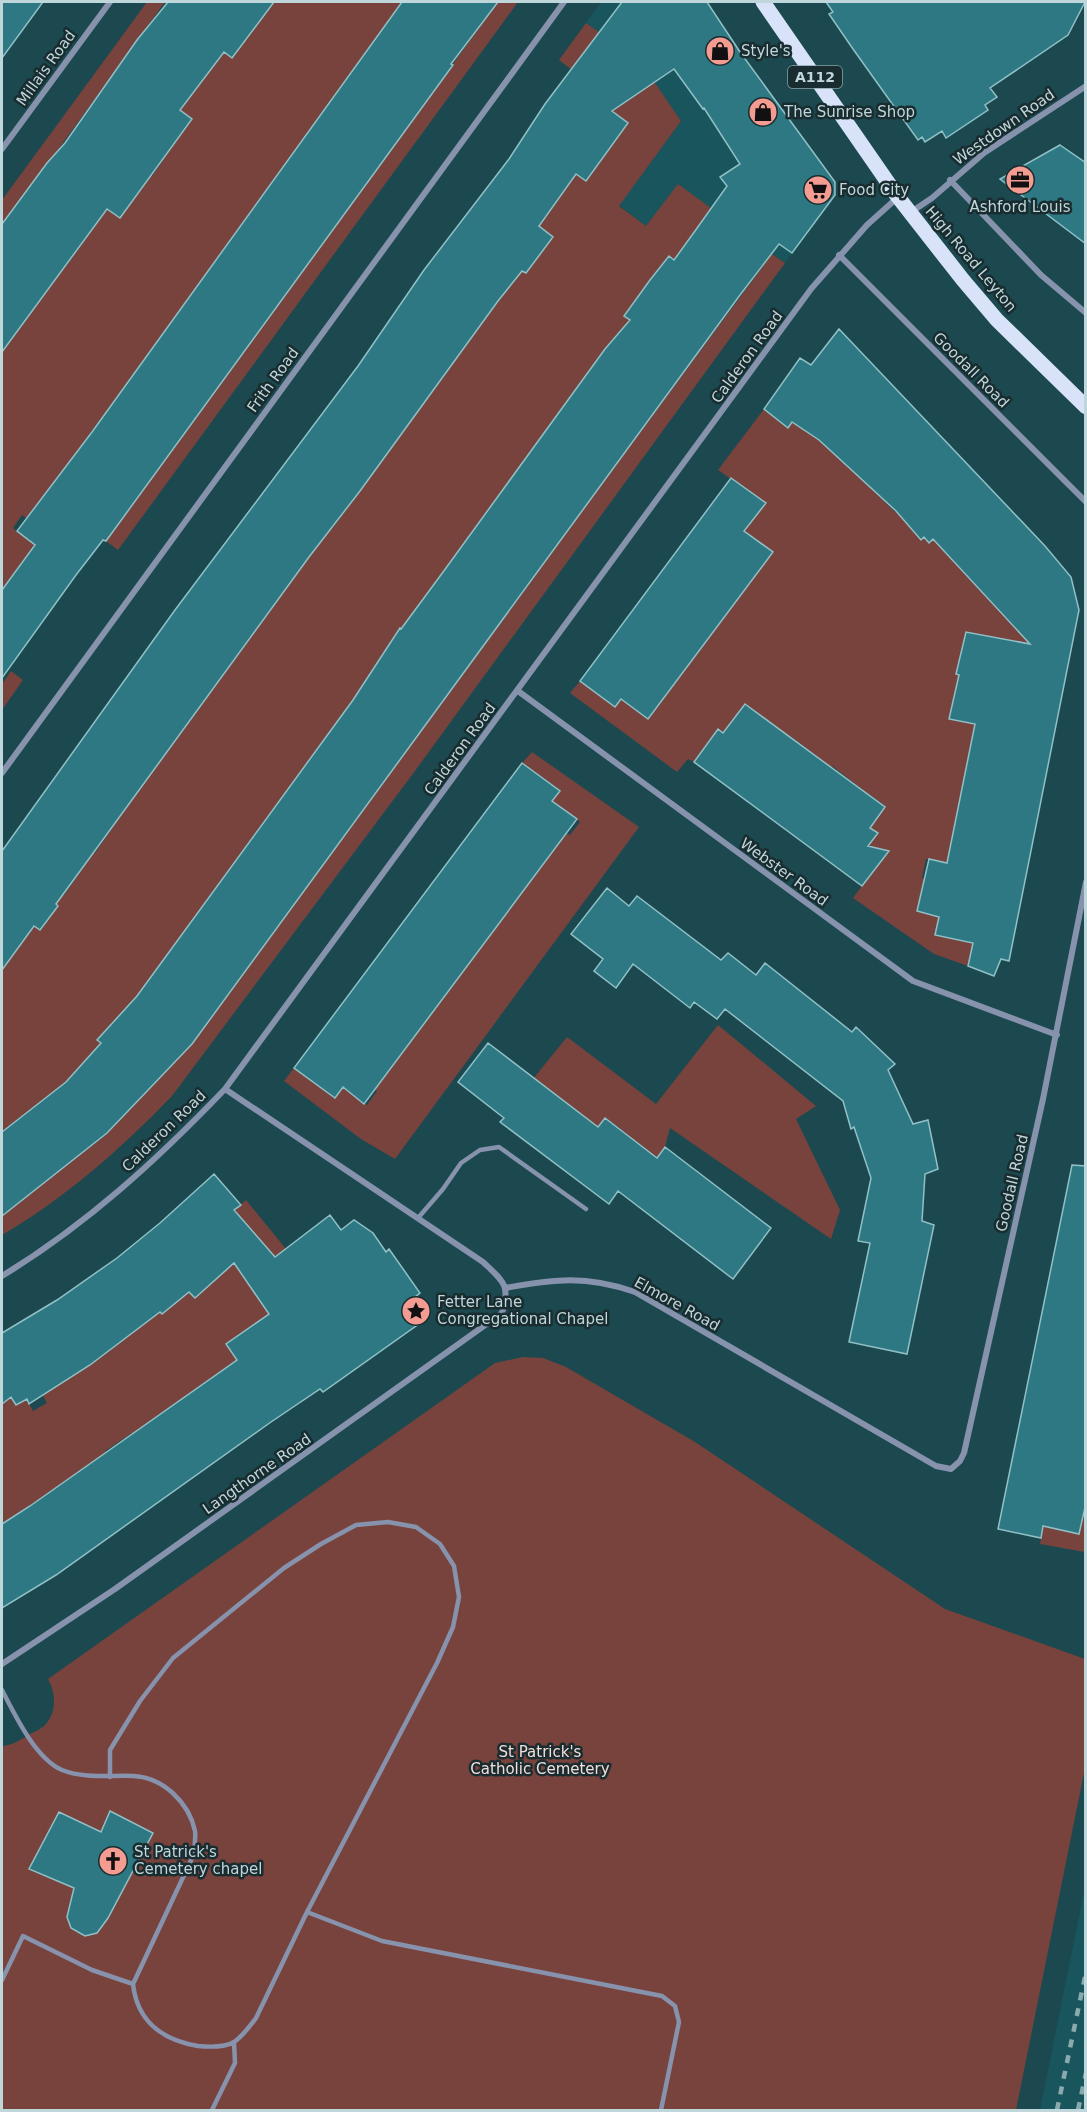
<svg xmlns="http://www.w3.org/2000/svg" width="1087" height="2112" viewBox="0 0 1087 2112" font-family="'DejaVu Sans',sans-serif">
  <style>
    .built { fill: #19555c }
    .green { fill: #78433d; fill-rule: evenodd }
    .building { fill: #2d7882; stroke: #91c0c7; stroke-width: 1.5 }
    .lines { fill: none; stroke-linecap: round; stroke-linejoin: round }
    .service { stroke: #8792ad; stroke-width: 4.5 }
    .minor { stroke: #8792ad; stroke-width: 6 }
    .primary { stroke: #d8e2f8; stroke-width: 15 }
    .rail { stroke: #8baaae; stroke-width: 4.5; stroke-dasharray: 8 8; stroke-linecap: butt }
    .labels { text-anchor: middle; stroke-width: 5; stroke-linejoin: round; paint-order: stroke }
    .shield { fill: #192c2f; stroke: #8da3a7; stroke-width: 1.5 }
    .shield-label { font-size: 14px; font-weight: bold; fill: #bfd6da }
    .poi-label { font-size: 15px; fill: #bfd6da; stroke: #192c2f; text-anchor: start }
    .street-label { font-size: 15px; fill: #bfd6da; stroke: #192c2f }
    .park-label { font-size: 15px; fill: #f4dedb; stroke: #192c2f }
  </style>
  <rect width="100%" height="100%" fill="#1b494f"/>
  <path class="built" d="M601,2H704L821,163L835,184V195L785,263L678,185L646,226L619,205L681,121L640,62L586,23Z
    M1085,1887V2110H1040Z"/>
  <path class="green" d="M147,2H165L2,227V200Z
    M219,2H247L256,8L261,2H404L239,228L268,248L225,247L207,273L223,309L195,289L178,313L205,334L165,331L146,356L174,377L162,394L133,374L114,401L142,420L129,438L101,418L83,443L110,465L45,532L22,515L13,528L35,545L2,590V351L21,325L2,310V299L8,291L33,310L54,282L40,245L67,265L86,238L66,210L91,230L139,166L152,176L162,162L123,133L172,146L192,119L154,91L197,32L232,58L252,31L217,5Z
    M498,2H518L118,550L106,541Z
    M586,23L640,61L681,121L619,206L646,226L678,184L741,230L703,281L670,256L625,316L659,341L624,340L617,334L610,344L540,568L772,254L785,263L412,775L172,1096C123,1147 63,1200 2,1235V1214L107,1134L142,1096L300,896L427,723L362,686L343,714L370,734L331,730L132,1004L98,1040L119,1062L70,1079L2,1132V970L15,952L11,944L2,938V909L25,919L41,930L58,906L27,884L34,874L64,895L83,868L54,847L65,832L95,853L112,828L84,807L125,809L144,783L116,763L157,765L176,739L149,719L162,702L189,722L199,708L171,687L303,507L332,529L413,418L384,397L425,401L446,374L416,352L457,358L476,332L459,293L489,314L509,288L505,259L526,273L553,237L533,221L546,217L576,174L586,181L628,123L598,101L572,70L559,60ZM463,544L471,549L505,552L536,575L434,714L372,670L376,664L383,670Z
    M812,397L814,435L828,446L895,512L901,507L929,543L933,539L1019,620L1018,632L1031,635L1030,644L966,632L957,674L987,679L950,719L1012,732L948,863L926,859L922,878L983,892L980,908L921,894L917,911L939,917L935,935L973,943L968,966L934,954L853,898L883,857L868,846L878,833L870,828L885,806L869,794L847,824L840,819L862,789L832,766L809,797L796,788L818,757L790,736L766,767L776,727L745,704L723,733L717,730L694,762L688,759L677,772L570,693L580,681L615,707L621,699L648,719L757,573L744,531L765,503L718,470L764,409L788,427Z
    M11,671L23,680L2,710V684Z
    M532,752L639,827L395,1159L361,1139L284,1081L294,1068L335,1098L343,1087L367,1105L377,1091L374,1089L565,833L570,835L580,822L552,801L560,790L522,763Z
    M718,1025L816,1106L796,1119L840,1210L831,1239L670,1128L665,1147L650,1167L620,1144L627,1134L606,1118L598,1128L533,1079L567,1037L656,1104Z
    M246,1200L299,1265L303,1363L241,1333L226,1344L254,1385L220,1372L194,1390L211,1414L193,1426L176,1403L151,1420L150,1458L132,1433L105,1451L123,1477L88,1465L61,1484L78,1508L43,1497L2,1524V1388L8,1399L11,1397L16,1405L27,1399L33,1411L47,1403L27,1367L158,1311L162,1314L171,1307L168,1270L195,1298L211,1284L234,1210Z
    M523,1357L543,1358L566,1367L695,1442L945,1609L1085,1659V1768L1016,2110H2V1746C12,1745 19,1741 28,1735C34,1732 41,1729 45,1725C57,1712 56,1693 48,1679L495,1363Z
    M1085,1503V1552L1040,1544L1043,1526L1079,1533Z"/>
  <path class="building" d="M2,2H43L2,58Z
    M168,2H274L232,58L224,52L180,110L192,119L120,218L107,209L2,352V224L47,163L65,143L137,40Z
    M402,2H498L451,64L453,65L106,541L103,540L76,575L2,678V590L35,545L17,531L92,432Z
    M622,2H707L740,52L835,182V195L792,253L779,244L740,295L192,1044L107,1133L2,1216V1132L66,1082L101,1043L97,1040L137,996L353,700L400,628L401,629L446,568L605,349L630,320L624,316L650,280L669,256L674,260L695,231L727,186L720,177L740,164L704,108L703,109L674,69L612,111L628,123L586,181L576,174L539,226L553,237L526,273L522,271L498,301L360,491L309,557L56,904L58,906L40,930L34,926L2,970V851L175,610L358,366L424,270L509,159L545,104Z
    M826,2H1085L1068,35L990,88L997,97L985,105L988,110L946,138L942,131L925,142L922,137L918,140L853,49L829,14L833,12Z
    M1060,145L1086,163V244L1000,179Z
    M839,329L1045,546L1071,577L1079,610L1009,961L1001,959L994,976L968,966L973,943L935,935L939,917L917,911L929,859L947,863L975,724L949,719L959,675L956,674L966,632L1030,644L933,539L929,543L924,537L921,540L896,511L819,440L792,422L788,428L764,409L800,358L811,365Z
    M731,478L766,503L744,531L773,552L648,719L621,699L615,707L580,681Z
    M745,704L885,807L870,828L878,833L868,846L889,851L862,886L694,762L718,729L723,733Z
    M522,763L560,791L552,801L577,819L364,1104L343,1087L335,1098L294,1068Z
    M607,888L629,906L637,896L721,960L728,953L756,975L765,963L852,1032L856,1027L895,1064L888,1070L913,1124L928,1120L938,1169L925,1174L922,1221L934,1225L907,1354L849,1342L870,1243L858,1241L871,1178L854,1127L851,1129L843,1101L725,1009L717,1019L694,1002L690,1008L633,964L616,988L594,971L603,959L571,934Z
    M488,1043L598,1127L605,1118L657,1158L665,1147L771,1228L733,1279L618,1191L609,1204L500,1122L504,1118L458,1082Z
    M1072,1165L1086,1166V1503L1079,1534L1043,1526L1041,1538L998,1529Z
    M214,1174L241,1205L234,1210L275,1257L330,1215L341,1230L354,1220L373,1233L386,1252L389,1249L420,1293L410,1301L423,1321L323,1392L320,1389L271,1422L56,1575L2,1608V1524L30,1506L237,1360L226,1344L269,1314L234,1263L195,1298L189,1292L162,1314L160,1312L90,1365L29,1404L27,1399L16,1405L11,1397L2,1404V1333L57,1300L117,1258L160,1223Z
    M110,1811L153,1833L108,1918L97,1933L85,1936L71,1928L67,1917L74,1888L29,1869L59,1812L101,1832Z"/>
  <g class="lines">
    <path class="service" d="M418,1218L443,1189L461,1163L480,1150L499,1147L586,1209
      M2,1690C15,1715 35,1758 62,1770C85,1779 110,1775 134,1776C164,1778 189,1803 195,1831C196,1838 194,1847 194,1854L133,1984L92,1970L23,1936L2,1980
      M110,1777V1750L140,1701L173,1658L284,1568L321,1544L356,1525L388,1522L416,1527L440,1544L454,1566L459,1597L453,1627L437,1663L307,1912
      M133,1984C137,2021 162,2040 198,2046C209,2047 224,2048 234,2042C243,2036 250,2026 256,2018L307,1912L382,1941L662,1996L675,2006L679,2022L661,2110
      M212,2110L235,2063L234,2042"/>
    <path class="minor" d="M2,149L110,2
      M950,180L1041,275L1086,313
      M911,212L932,198L984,153L1086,86
      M839,255L1086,502
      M518,691L913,981L1057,1035
      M2,773L564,2
      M2,1276C86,1225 157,1160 225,1089L811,289L867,225L897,198
      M505,1288C555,1279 586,1275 635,1292L936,1466L951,1469L960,1461L964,1453L1043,1099L1086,882
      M2,1664L115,1589L502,1313C511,1285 503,1281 483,1262L225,1089"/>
    <path class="primary" d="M763,2L898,197L963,280L997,320L1086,407"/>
    <path class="rail" d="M1057,2110L1086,1972
      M1078,2110L1086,2073"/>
  </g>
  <defs>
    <g id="shop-disc" transform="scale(1.5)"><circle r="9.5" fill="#f59c92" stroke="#192c2f"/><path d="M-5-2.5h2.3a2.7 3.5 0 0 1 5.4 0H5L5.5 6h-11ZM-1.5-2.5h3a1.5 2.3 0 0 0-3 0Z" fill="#111"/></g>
    <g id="office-disc" transform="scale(1.5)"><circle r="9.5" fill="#f59c92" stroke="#192c2f"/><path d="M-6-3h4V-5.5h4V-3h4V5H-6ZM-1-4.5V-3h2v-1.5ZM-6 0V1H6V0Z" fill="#111"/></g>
    <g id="supermarket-disc" transform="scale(1.5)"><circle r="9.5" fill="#f59c92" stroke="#192c2f"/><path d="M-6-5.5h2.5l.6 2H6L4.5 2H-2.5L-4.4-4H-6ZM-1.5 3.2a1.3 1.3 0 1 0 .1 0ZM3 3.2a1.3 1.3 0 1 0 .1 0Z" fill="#111"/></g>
    <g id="sight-disc" transform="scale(1.5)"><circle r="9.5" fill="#f59c92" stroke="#192c2f"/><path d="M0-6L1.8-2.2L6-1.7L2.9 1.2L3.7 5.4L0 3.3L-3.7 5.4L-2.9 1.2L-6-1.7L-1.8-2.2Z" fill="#111"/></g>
    <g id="church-disc" transform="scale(1.5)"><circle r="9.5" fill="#f59c92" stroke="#192c2f"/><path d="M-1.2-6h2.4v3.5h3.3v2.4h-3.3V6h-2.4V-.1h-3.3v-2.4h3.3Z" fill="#111"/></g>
  </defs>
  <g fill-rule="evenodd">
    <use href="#shop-disc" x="720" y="51"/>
    <use href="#shop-disc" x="763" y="112"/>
    <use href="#office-disc" x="1020" y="180"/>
    <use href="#supermarket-disc" x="818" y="190"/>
    <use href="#sight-disc" x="416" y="1311"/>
    <use href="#church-disc" x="113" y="1861"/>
  </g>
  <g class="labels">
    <rect class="shield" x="788" y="66" width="54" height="22" rx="4.5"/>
    <g class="shield-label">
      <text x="815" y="82">A112</text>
    </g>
    <g class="poi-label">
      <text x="741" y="56">Style's</text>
      <text x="784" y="117">The Sunrise Shop</text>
      <text x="839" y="195">Food City</text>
      <text x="1020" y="212" text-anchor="middle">Ashford Louis</text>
      <text x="437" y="1307">Fetter Lane<tspan x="437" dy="17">Congregational Chapel</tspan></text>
      <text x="134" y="1857">St Patrick's<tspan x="134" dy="17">Cemetery chapel</tspan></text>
    </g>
    <g class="street-label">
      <text transform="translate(46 68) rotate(-54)" y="5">Millais Road</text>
      <text transform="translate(1004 127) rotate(-35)" y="5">Westdown Road</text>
      <text transform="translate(971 259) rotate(50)" y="5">High Road Leyton</text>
      <text transform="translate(747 357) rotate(-54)" y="5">Calderon Road</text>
      <text transform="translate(971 370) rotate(45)" y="5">Goodall Road</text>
      <text transform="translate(273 380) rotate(-54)" y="5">Frith Road</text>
      <text transform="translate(460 749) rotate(-54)" y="5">Calderon Road</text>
      <text transform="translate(784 872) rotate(36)" y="5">Webster Road</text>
      <text transform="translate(164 1131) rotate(-44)" y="5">Calderon Road</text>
      <text transform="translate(1012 1183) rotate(-77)" y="5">Goodall Road</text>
      <text transform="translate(677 1304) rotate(29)" y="5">Elmore Road</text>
      <text transform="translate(257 1474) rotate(-35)" y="5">Langthorne Road</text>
    </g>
    <g class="park-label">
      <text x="540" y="1757">St Patrick's<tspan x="540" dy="17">Catholic Cemetery</tspan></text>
    </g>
  </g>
  <rect width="1087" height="2112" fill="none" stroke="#bfd6da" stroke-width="6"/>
</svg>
